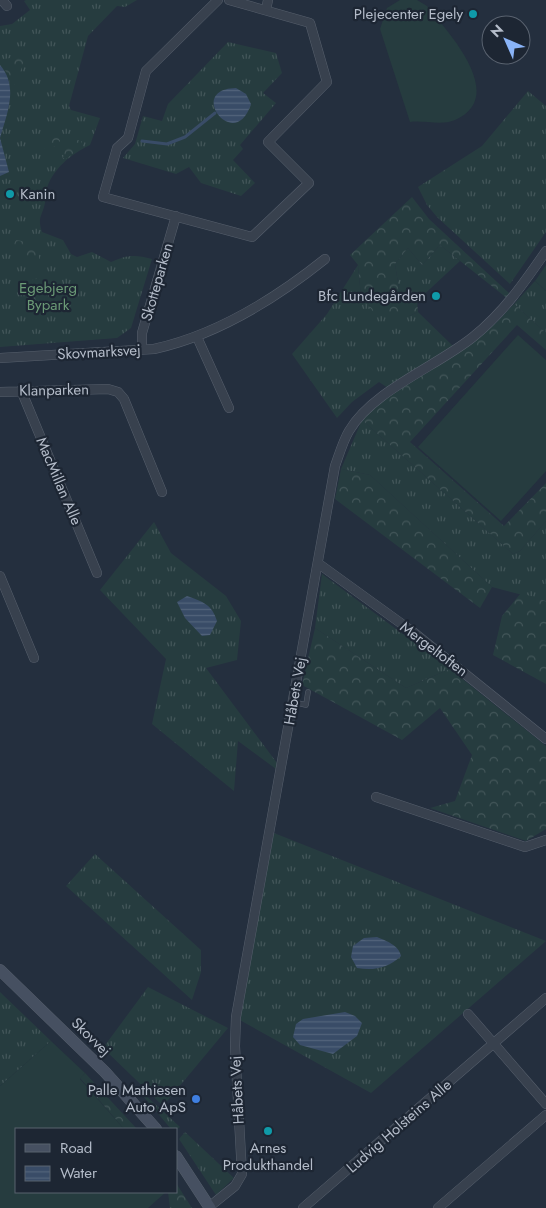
<svg xmlns="http://www.w3.org/2000/svg" width="546" height="1208" viewBox="0 0 546 1208" font-family="Jost,sans-serif">
  <style>
    .grass { fill: url(#grass-tufts) }
    .forest { fill: url(#forest-crowns) }
    .pitch { fill: #263c3f }
    .water { fill: url(#water-rules) }
    .lines { fill: none; stroke-linecap: round; stroke-linejoin: round }
    .stream { stroke: #394c67; stroke-width: 3 }
    .lane-casing { stroke: #565f6c; stroke-width: 5.5 }
    .street-casing { stroke: #565f6c; stroke-width: 10 }
    .secondary-casing { stroke: #565f6c; stroke-width: 12 }
    .lane { stroke: #38414e; stroke-width: 4.5 }
    .street { stroke: #38414e; stroke-width: 9 }
    .secondary { stroke: #465061; stroke-width: 11 }
    .culture-dot { fill: #0f9aa8; stroke: #1d2633; stroke-width: 2 }
    .shop-dot { fill: #3f7fe0; stroke: #1d2633; stroke-width: 2 }
    .labels { text-anchor: middle; stroke-width: 4.5; stroke-linejoin: round; paint-order: stroke }
    .poi-label { font-size: 15px; fill: #b4bcc9; stroke: #1d2633; text-anchor: end }
    .street-label { font-size: 15px; fill: #b4bcc9; stroke: #1d2633 }
    .park-label { font-size: 15px; fill: #6b9a76; stroke: #1d2633 }
  </style>
  <defs>
    <pattern id="grass-tufts" width="24" height="20" patternUnits="userSpaceOnUse" patternTransform="scale(1.25)"><rect width="24" height="20" fill="#263c3f"/><path d="M3 7l-1-3M5 7V3M7 7l1-3M15 17l-1-3M17 17v-4M19 17l1-3" fill="none" stroke="#435659"/></pattern>
    <pattern id="forest-crowns" width="20" height="18" patternUnits="userSpaceOnUse" patternTransform="scale(1.25)"><rect width="20" height="18" fill="#263c3f"/><path d="M2 6a3 3 0 1 1 6 0M12 15a3 3 0 1 1 6 0" fill="none" stroke="#435659"/></pattern>
    <pattern id="water-rules" width="6" height="5" patternUnits="userSpaceOnUse" patternTransform="scale(1.25)"><rect width="6" height="5" fill="#394c67"/><path d="M0 2.5h6" fill="none" stroke="#53647b"/></pattern>
  </defs>
  <rect width="100%" height="100%" fill="#242f3e"/>
  <path class="grass" d="M26,0H137L125,7L117,6L88,36L69,106L71,110L100,118L90,145C71,154 52,169 46,191C45,195 46,199 45,203C42,217 37,217 42,232L63,240L71,254L77,257L92,252L111,262C126,255 135,254 152,259L131,328L117,338L0,347V26L12,24L30,10L24,1Z
    M228,42L276,53L282,73L263,93L276,103L240,145L243,149L233,160L255,183L241,196L201,183L189,167L176,174L123,158L135,144L143,116L162,121L168,104Z
    M528,91L546,106V232L510,284L437,217L427,205L418,187L482,146Z
    M440,245L460,261L417,301L399,289L395,264L408,248L422,265Z
    M358,265L361,297L409,316L418,312L454,347L388,388L379,382L352,402L337,418L292,354L327,314Z
    M535,281L546,291V333L514,304Z
    M362,420L513,554L520,551L546,521V601L492,587L370,475L341,469Z
    M154,522L171,553L226,596L241,621L237,660L206,668L277,763L276,769L238,741L234,791L152,724L166,659L100,590Z
    M322,574L450,669L406,688L315,628Z
    M274,833L546,941L371,1093L238,1019Z
    M95,854L201,950V972L192,1000L66,886Z
    M148,987L228,1028L163,1106L103,1048Z
    M0,992L51,1041L0,1086Z
    M133,1084L180,1127L176,1130L171,1129Z
    M185,1132L234,1178L216,1195L179,1139Z"/>
  <path class="forest" d="M21,56L24,63L10,94L9,75L0,65V60Z
    M51,134L59,138L60,141L56,146L44,149L41,136Z
    M75,139L81,141L83,146L66,159L63,158L66,146Z
    M412,197L429,219L511,295L508,299L440,245L422,265L408,248L395,264L399,289L417,301L418,312L409,316H377L361,297L358,265L350,255Z
    M16,240L28,242L39,254V264L33,268L14,256L12,247Z
    M25 291a12 12 0 1 1 24 0a12 12 0 1 1-24 0Z
    M514,304L546,333V350L517,325L410,442L504,526L546,483V521L520,551L513,554L362,420L364,414L496,323Z
    M341,469L370,475L492,587L480,608L335,499Z
    M521,593L546,601V684L493,655L502,616Z
    M315,628L406,688L450,669L546,746V829L526,841L430,808L455,801L472,755L440,708L402,740L302,685Z
    M85,1073L137,1129H124L80,1078Z
    M176,1183L192,1208H170L168,1192H176Z"/>
  <path class="pitch" d="M400,0H417L427,6C447,31 509,96 455,120C441,126 425,120 410,122L380,29L387,8Z
    M546,265V291L535,281Z
    M518,335L546,360V471L501,521L418,447Z
    M51,1041L85,1073L80,1079L124,1129H16V1192H166L148,1208H0V1086Z"/>
  <path class="water" d="M0,65C19,87 7,113 0,138Z
    M236,88L246,94L251,104C235,154 185,89 236,88Z
    M0,138L9,172L0,176Z
    M187,596C203,602 212,604 217,621L210,635L202,636L185,618L177,602Z
    M377,937C386,941 399,945 401,956C388,968 374,971 357,968L351,957L353,946L364,938Z
    M345,1012L355,1016L362,1023L357,1036L333,1054L300,1045L293,1037L296,1024L303,1019Z"/>
  <g class="lines">
    <path class="stream" d="M142,141L167,144L185,137L215,113"/>
    <g class="lane-casing">
      <path id="lane" d="M293,702L306,705L308,692"/>
    </g>
    <g class="street-casing">
      <path id="street" d="M2,0L7,6
        M218,0L146,71L128,138L117,148L103,197L252,237L309,183L268,142L327,82L310,23L229,0
        M266,10L268,0
        M197,337L229,408
        M142,349V333L176,216
        M0,358L154,349C218,335 275,299 325,259
        M21,390L97,573
        M0,392L108,389L118,392L124,399L162,492
        M319,564L413,632L546,739
        M0,576L34,658
        M376,797L525,847L546,840
        M468,1014L546,1104
        M209,1207L235,1186L242,1174L235,1046L236,1017L335,466C339,455 343,441 349,431C372,391 437,366 473,337C503,313 524,283 546,251
        M303,1208L546,998
        M438,1208L546,1115"/>
    </g>
    <g class="secondary-casing">
      <path id="secondary" d="M0,970L105,1072L156,1129
        M176,1156L210,1208"/>
    </g>
    <use href="#lane" class="lane"/>
    <use href="#street" class="street"/>
    <use href="#secondary" class="secondary"/>
  </g>
  <g class="culture-dot">
    <circle cx="473" cy="14" r="5"/>
    <circle cx="10" cy="194" r="5"/>
    <circle cx="436" cy="296" r="5"/>
    <circle cx="268" cy="1131" r="5"/>
  </g>
  <circle class="shop-dot" cx="196" cy="1099" r="5"/>
  <g class="labels">
    <g class="poi-label">
      <text x="463" y="19">Plejecenter Egely</text>
      <text x="20" y="199" text-anchor="start">Kanin</text>
      <text x="426" y="301">Bfc Lundegården</text>
      <text x="186" y="1095">Palle Mathiesen<tspan x="186" dy="17">Auto ApS</tspan></text>
      <text x="268" y="1153" text-anchor="middle">Arnes<tspan x="268" dy="17">Produkthandel</tspan></text>
    </g>
    <g class="street-label">
      <text transform="translate(157 282) rotate(-74)" y="5">Skotteparken</text>
      <text transform="translate(99 352) rotate(-3)" y="5">Skovmarksvej</text>
      <text transform="translate(54 390) rotate(-1)" y="5">Klanparken</text>
      <text transform="translate(59 481) rotate(67)" y="5">MacMillan Alle</text>
      <text transform="translate(434 649) rotate(37)" y="5">Mergeltoften</text>
      <text transform="translate(295 691) rotate(-80)" y="5">Håbets Vej</text>
      <text transform="translate(91 1037) rotate(44)" y="5">Skovvej</text>
      <text transform="translate(237 1090) rotate(-93)" y="5">Håbets Vej</text>
      <text transform="translate(399 1126) rotate(-41)" y="5">Ludvig Holsteins Alle</text>
    </g>
    <g class="park-label">
      <text x="48" y="293">Egebjerg<tspan x="48" dy="17">Bypark</tspan></text>
    </g>
  </g>
  <rect x="15" y="1128" width="162" height="65" fill="#1d2633" stroke="#59626f"/>
  <rect x="25" y="1144" width="25" height="8" fill="#465061" stroke="#59626f"/>
  <text x="60" y="1153" font-size="15" fill="#b4bcc9">Road</text>
  <rect x="25" y="1166" width="25" height="15" fill="url(#water-rules)" stroke="#59626f"/>
  <text x="60" y="1178" font-size="15" fill="#b4bcc9">Water</text>
  <g transform="translate(506 40) rotate(315)"><circle r="24" fill="#1d2633" stroke="#59626f"/>
  <path d="M0-4L9 19L0 12L-9 19Z" fill="#8ab4f8"/>
  <text y="-8" font-size="14" font-weight="bold" text-anchor="middle" fill="#b4bcc9">N</text>
  </g>
</svg>
